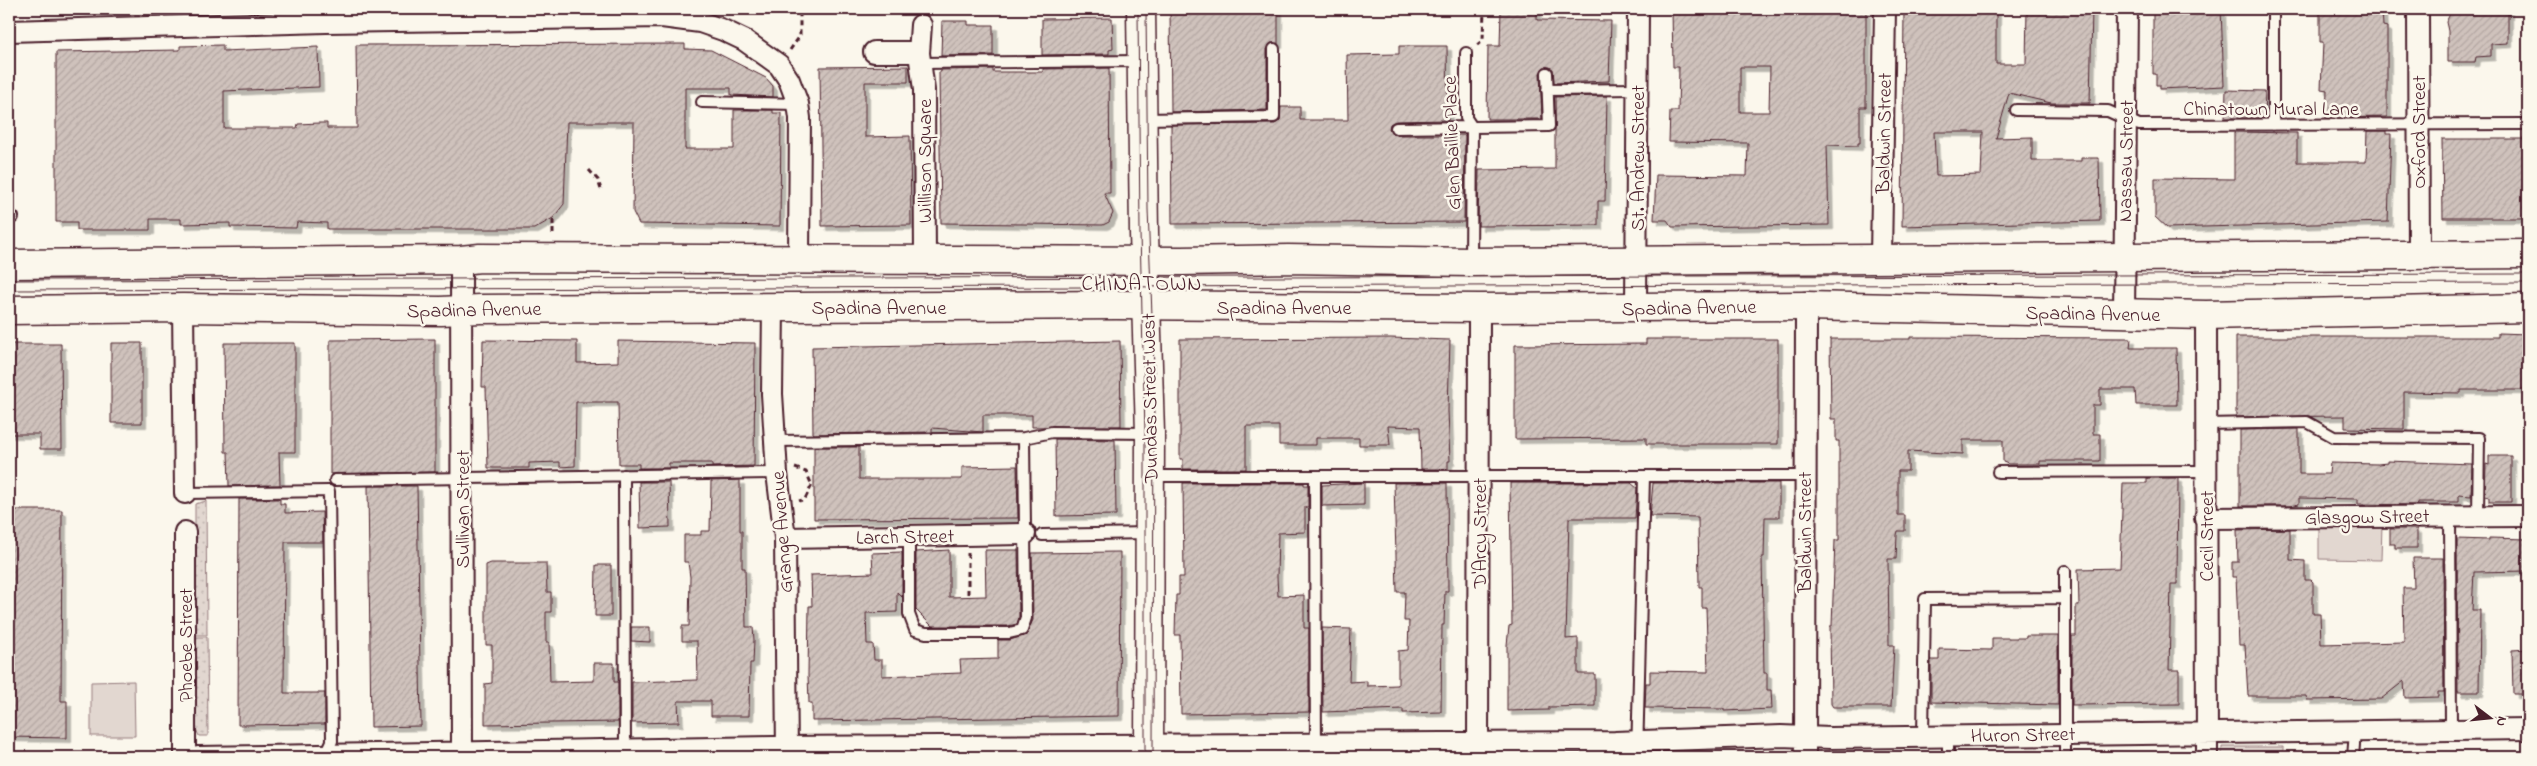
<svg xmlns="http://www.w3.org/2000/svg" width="2537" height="766" viewBox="0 0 2537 766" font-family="'Indie Flower',sans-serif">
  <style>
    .grass { fill: url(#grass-dots); stroke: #967b7e }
    .park { fill: #e2d7d0; stroke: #967b7e }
    .building { fill: url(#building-hatch); stroke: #4a1f2b; fill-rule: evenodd; filter: url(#shadow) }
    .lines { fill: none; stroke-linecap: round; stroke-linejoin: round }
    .service-casing { stroke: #4a1f2b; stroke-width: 14 }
    .minor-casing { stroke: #4a1f2b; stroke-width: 24 }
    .secondary-casing { stroke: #4a1f2b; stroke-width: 31 }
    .primary-casing { stroke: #4a1f2b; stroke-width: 31 }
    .path { stroke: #4a1f2b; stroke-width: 3; stroke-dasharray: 5 4; stroke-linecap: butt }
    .service { stroke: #fbf7ec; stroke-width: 10 }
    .minor { stroke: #fbf7ec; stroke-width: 20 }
    .secondary { stroke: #fbf7ec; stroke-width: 28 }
    .primary { stroke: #fbf7ec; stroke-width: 28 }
    .tram { stroke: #4a1f2b; stroke-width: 1 }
    .labels { text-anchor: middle; stroke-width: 5; stroke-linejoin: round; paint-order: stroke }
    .street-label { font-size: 20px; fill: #4a1f2b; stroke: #fbf7ec }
    .neighbourhood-label { font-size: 21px; letter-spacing: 1px; fill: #4a1f2b; stroke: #fbf7ec }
  </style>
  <defs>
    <pattern id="grass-dots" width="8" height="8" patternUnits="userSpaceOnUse" patternTransform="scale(1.25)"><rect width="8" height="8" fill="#e2d7d0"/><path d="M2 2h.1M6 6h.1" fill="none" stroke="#c3b8b3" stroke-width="1.8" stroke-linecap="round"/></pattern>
    <pattern id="building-hatch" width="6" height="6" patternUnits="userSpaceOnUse" patternTransform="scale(1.25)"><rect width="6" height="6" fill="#cfc2bc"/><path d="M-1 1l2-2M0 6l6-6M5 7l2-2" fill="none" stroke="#b3a6a2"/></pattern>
    <filter id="shadow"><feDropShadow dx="4.5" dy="4.5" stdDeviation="0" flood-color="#0004"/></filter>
  </defs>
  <rect width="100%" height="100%" fill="#fbf7ec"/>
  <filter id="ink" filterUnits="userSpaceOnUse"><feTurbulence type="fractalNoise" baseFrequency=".02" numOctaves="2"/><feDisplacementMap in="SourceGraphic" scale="10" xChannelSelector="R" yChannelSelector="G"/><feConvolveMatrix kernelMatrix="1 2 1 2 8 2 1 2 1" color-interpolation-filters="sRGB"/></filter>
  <g filter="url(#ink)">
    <path class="grass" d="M206,501L207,635H195V504Z
      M195,637H207L208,736H199L196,729Z"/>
    <path class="park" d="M2319,524H2382L2381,560L2319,559Z
      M134,681L135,736H91V682Z
      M2222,747H2283V757H2222Z"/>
    <path class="building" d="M1170,9H1278V44L1271,43L1267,49V110L1171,112Z
      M1501,9H1537V20L1611,21L1609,81L1554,83L1553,69L1544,67L1540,73L1542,119H1487L1488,46H1500Z
      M1672,9H1866V107H1860V143H1858V146L1827,145L1829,225L1672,227L1667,220H1654L1656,175L1747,176L1748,143L1669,142L1670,111H1678L1679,67H1673ZM1740,67H1770L1769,112H1740Z
      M1904,9H1996V64H2026L2027,9H2092L2090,103H2051L2009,93L1996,138L2032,137V161H2081V158H2099L2100,221L1902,226ZM1934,132H1983L1981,175L1936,176Z
      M2153,9H2221L2224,86L2160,89V85H2156V74H2153Z
      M2320,9H2382L2383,26L2387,27V117L2326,118L2327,90L2321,89L2323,42H2320Z
      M2450,9H2508V43L2491,44V56L2476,57L2475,62H2448V31L2446,22L2450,14Z
      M1112,18L1113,49L1109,50V54L1042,55V19Z
      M942,21H968V25H993V55L941,56Z
      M685,44V49L711,50L766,78L773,86V97L731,95V88H685V149H734V110H773V113H781L780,226L639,224L633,212L634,122H567L564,204L553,218L534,229H327V223L297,222L296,228L230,227V223L181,224V219H150V230H77V222H56V52L180,50V46L223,45V51L318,47L319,87L224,91V128H297L298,124L319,123H327V128H357L356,45Z
      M1399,46H1447L1448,120L1396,121L1390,124L1389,129L1396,135H1465L1464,222L1172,224L1171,125L1275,124L1280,120L1281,107H1300V120H1348L1347,55L1399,54Z
      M908,66V82H865V137L910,136L911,225L822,226L820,67Z
      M1109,68L1110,193H1104L1113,213L1109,222L1103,225L941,223L939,72H941V70L993,69V72H1043V69Z
      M2226,90L2265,91L2264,118H2225Z
      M1607,96L1605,201H1598V225L1478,226L1479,170L1555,169V97Z
      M2367,131H2386V134H2391L2388,222L2167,228L2155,217V178L2234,179V132L2297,133V162H2366Z
      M2442,139H2528V218H2443Z
      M2498,333L2528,334V390H2461V393L2404,392V429L2345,428V416L2236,417V337H2498Z
      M1910,337L2131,338L2130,348H2176L2177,405H2136L2135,389H2100V405H2093V434H2100V461H2040V464H2008L2003,462V440H1963V454L1908,451V471H1898V515H1905V531H1898L1897,535L1896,559H1888L1889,645H1894L1891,707H1833L1831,704L1830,626H1832L1835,540H1839V441H1836V419H1831L1830,339H1910Z
      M1391,338L1450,340L1448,410L1450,461H1448V469H1421L1420,427L1388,426L1390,445H1359V438H1316V445H1279V426H1246V469H1183V459H1180V339Z
      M435,339V472L330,474V340Z
      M1646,339H1778V444H1646V438L1515,439V345L1646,344Z
      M483,340L577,341V363L618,362V341L755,343L754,466L712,467V463H669V468H639V464H619L618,402H576L575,466L560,467V462L529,463V468H488L486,387H482Z
      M1120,341L1121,426L1032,427V415H983V432L932,428V432L813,434L812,347Z
      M111,343H142V423H111Z
      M224,343H295V452H279L280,485L229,486L228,452H225Z
      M9,344H61L62,449H40V434H9Z
      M2299,429V474H2329L2330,463L2378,464L2387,463V461L2472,464L2471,496L2459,495V502H2418V505L2358,504V499L2299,498V504L2290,506H2240V430Z
      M1055,439L1115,440L1116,515L1056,516Z
      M814,447H859V479H962V467L1017,466L1018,518L814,519Z
      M2489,456H2511V502H2489V497L2485,496L2486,464L2489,465Z
      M2147,478H2178L2177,584H2171L2169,670H2179V704L2072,705V636H2076V605H2079L2078,569L2120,568L2123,483H2147Z
      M740,480V531H742V568H745L746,627H753L754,640L753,663H750L749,716H711V701H678L679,722L632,723V682L698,680L697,641H682V626H689L690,577L688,562H684V535H701V531H710L711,481Z
      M639,482H669L670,527L640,528Z
      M1183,483H1304V485H1308V507H1305V532L1278,533L1277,577L1278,596L1304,595V628H1309V712L1181,714L1180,635H1175L1176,595H1179V577H1184Z
      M1364,483V505L1322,506V485Z
      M1394,483H1447L1448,591H1445L1444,625H1442L1441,712L1403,713V709L1323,712L1322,628L1351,629L1349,682L1367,681V686L1398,685V651L1408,650L1409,621H1404L1405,592H1397Z
      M1510,483H1631L1637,488L1635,518H1569L1566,639L1578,638V674H1595V706L1549,707V710L1507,711V645L1509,626L1512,625Z
      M1653,483H1779V517H1765L1764,557H1762L1764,673H1767V690H1771L1772,709L1724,711V709L1645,708L1646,683H1650V671L1708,672L1706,608H1702V587H1699L1698,517L1650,516Z
      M368,486H417L421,726L371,727Z
      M239,499H280V504H285V513L322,512L323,542H285L284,693H325V724L238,725Z
      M11,510H62L61,701H67V738L9,737Z
      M2290,529V560L2305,561V580H2311L2313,582V614H2320L2321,644L2404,642L2403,588H2414L2413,558H2443L2444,692H2438V697L2405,698L2404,681L2381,699L2307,700L2306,696H2248L2245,645H2239L2236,577H2232V562H2238L2237,530Z
      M2390,529H2417V548H2395V544H2390Z
      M2489,538L2528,539V571L2474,572L2472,610H2480L2479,692H2458L2457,539L2489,540Z
      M949,550V597L986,596L985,550H1018L1019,617L1017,624L1008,626H932L916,610V552Z
      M902,552V597L897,592V612L866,613L867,644H873L874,660H882V676L961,673L960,660L998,659V640H1010L1026,635L1033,620L1032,553L1120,552L1119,716L812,721V703H809L808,675L809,606H812L811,575L873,573L872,553Z
      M491,563H546L547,592H551V612H546V642H549L550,682L594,681V663H614V682H618V722L485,724V684L492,683V645H486V565Z
      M596,565H611V616H595Z
      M631,627H650V642L631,641Z
      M2026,636H2058V705L1931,702V660H1939V649L1992,650V638H2026Z
      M2528,649V694H2513L2512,650Z"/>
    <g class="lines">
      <g class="service-casing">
        <path id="service" d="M2273,9V125
          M1466,53V118L1472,127L1471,261
          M920,63L1141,61
          M1547,90L1637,89
          M702,102L798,104
          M2016,110L2108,111L2139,125L2528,124
          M1143,119L1274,117V49
          M1396,128L1549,126L1547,73
          M9,220L13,217
          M2205,424L2307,422L2334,437L2479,438L2478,515
          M775,441L1024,438L1052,432L1149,433
          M1998,472L2206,471
          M624,475L625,751
          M1150,476H1804
          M1315,476L1316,757
          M335,480L777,473
          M185,493L329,491L332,741L325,756
          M2450,515L2451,730
          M1042,535L1148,533
          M909,536V614L915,630L926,633H1009L1022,630L1026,618L1024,438
          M1948,735V757
          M1923,736L1925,599L2065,598
          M1637,757L1644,477
          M2065,757V571
          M2353,757L2355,732"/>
      </g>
      <g class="minor-casing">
        <path id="minor" d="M2418,9L2419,255
          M921,25L919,53L924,90L925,258
          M9,31L326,22L662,17L700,22L723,30L744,40L779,65L789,80L798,104L800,118L799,258
          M874,52H919
          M1881,257L1885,9
          M461,260L462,757
          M773,307L772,394L777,473L785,538L787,757
          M1636,307L1638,9
          M183,308L185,493
          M2124,314L2127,9
          M2206,315L2207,757
          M2205,518L2528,516
          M785,538L1025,534
          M185,757V532
          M198,757L774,747L1615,742L1781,736L1830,738L2528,729
          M1478,757L1479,308
          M1805,757L1806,306"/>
      </g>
      <g class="secondary-casing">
        <path id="secondary" d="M1141,9L1144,233L1150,433L1149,757
          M1806,306L2206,315L2528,308"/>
      </g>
      <g class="primary-casing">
        <path id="primary" d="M9,264L461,260L480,258L1182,261L1288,259L1471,262L2528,254
          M9,310L183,308L441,311L480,309L1116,305L1479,308L1806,306"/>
      </g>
      <path class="path" d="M1107,9H1115
        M819,11L909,13
        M1477,45L1483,40L1484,9
        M790,50L800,36V9
        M589,170L598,180L602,193
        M553,234V218
        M795,468L806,472L812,485L805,499L799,501
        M968,553V595"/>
      <use href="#service" class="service"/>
      <use href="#minor" class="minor"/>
      <use href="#secondary" class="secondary"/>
      <use href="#primary" class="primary"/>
      <path class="tram" d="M1138,9L1140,233L1145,433V757
        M1146,9L1148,209L1154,369L1153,757
        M9,280L2528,274
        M9,290L2528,283"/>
    </g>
  </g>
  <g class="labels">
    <g class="street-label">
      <text x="2271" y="115">Chinatown Mural Lane</text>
      <text transform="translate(2418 132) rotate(-90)" y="7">Oxford Street</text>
      <text transform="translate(1883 133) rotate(-89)" y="7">Baldwin Street</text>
      <text transform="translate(1451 143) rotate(-92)" y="7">Glen Baillie Place</text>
      <text transform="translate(1637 158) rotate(-90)" y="7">St. Andrew Street</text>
      <text transform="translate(924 161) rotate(-90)" y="7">Willison Square</text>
      <text transform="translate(2125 161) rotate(-89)" y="7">Nassau Street</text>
      <text x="879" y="314">Spadina Avenue</text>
      <text x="1284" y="314">Spadina Avenue</text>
      <text transform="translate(1689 307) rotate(-1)" y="7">Spadina Avenue</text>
      <text transform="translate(474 309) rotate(-1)" y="7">Spadina Avenue</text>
      <text transform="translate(2093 313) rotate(1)" y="7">Spadina Avenue</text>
      <text transform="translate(1149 398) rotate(-91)" y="7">Dundas Street West</text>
      <text transform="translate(462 509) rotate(-90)" y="7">Sullivan Street</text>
      <text transform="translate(2367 516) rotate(-1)" y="7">Glasgow Street</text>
      <text transform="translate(781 532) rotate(-94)" y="7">Grange Avenue</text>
      <text transform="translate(1804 532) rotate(-90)" y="7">Baldwin Street</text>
      <text transform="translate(1479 533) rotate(-90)" y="7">D'Arcy Street</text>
      <text transform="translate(905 536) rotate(-1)" y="7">Larch Street</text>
      <text transform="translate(2206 536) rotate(-90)" y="7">Cecil Street</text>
      <text transform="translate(185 645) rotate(-90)" y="7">Phoebe Street</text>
      <text transform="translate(2023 734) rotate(-1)" y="7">Huron Street</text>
    </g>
    <g class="neighbourhood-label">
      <text x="1142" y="290">CHINATOWN</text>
    </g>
  </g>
  <rect width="2537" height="766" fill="none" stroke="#fbf7ec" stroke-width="30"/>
  <rect x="15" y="15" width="2507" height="736" fill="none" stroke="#4a1f2b" stroke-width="2" filter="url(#ink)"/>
  <g transform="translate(2490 718) rotate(106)" stroke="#fbf7ec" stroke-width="4" paint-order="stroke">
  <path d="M0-4L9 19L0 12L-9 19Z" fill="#4a1f2b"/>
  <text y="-8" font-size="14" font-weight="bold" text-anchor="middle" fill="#4a1f2b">N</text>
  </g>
</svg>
